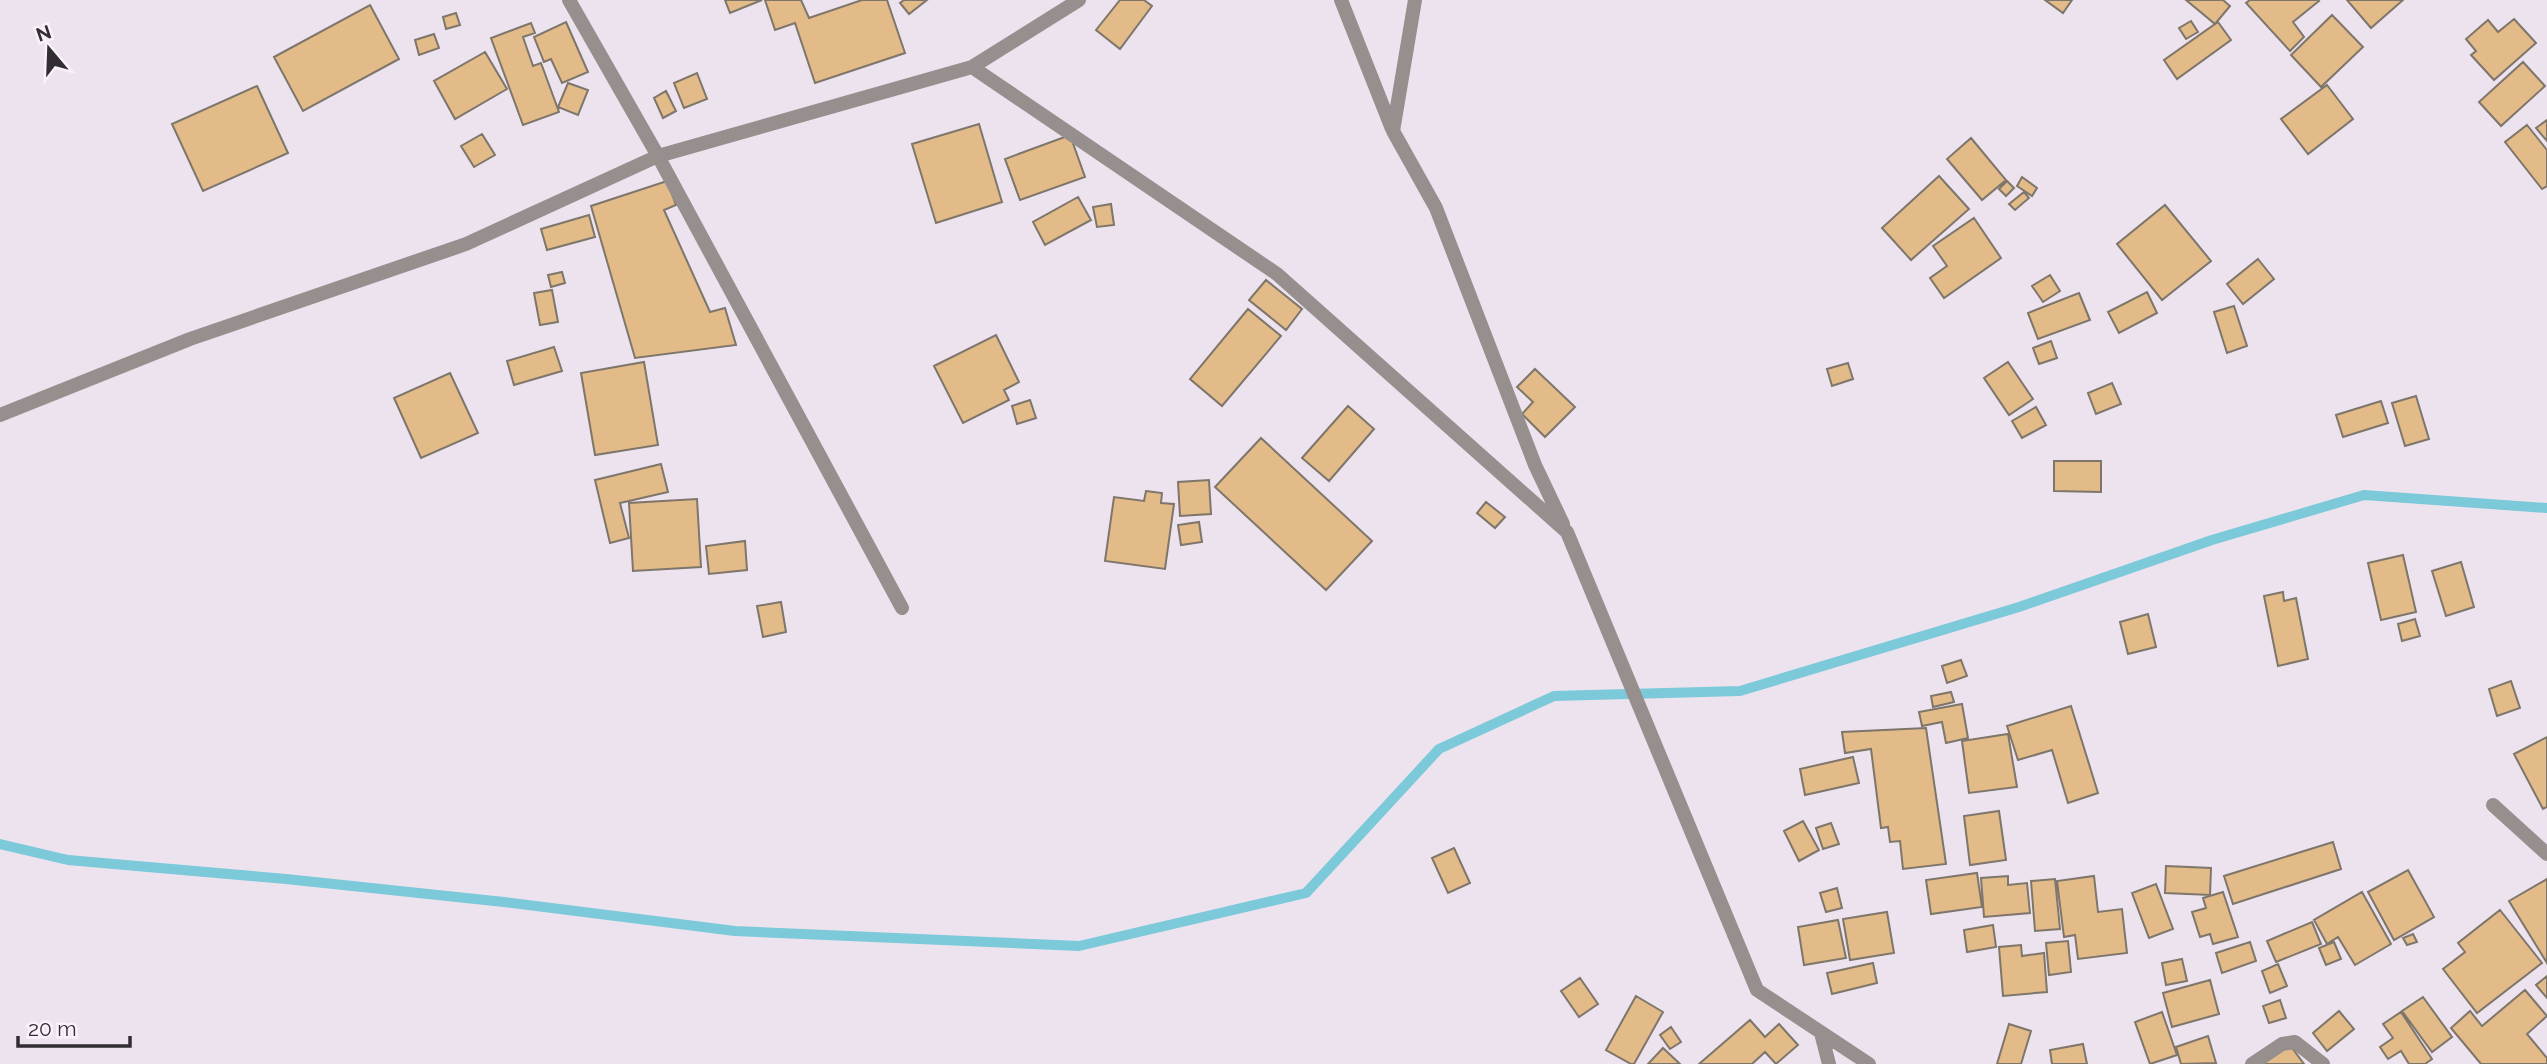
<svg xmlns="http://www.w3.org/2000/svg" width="2547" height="1064" viewBox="0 0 2547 1064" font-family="Raleway,sans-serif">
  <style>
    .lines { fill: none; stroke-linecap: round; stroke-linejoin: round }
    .stream { stroke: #7bc9d9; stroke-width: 10 }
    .building { fill: #e2bb88; stroke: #7e756b; stroke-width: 2 }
    .minor { stroke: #968f8e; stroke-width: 14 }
  </style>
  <rect width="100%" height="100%" fill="#ede3ef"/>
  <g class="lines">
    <path class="stream" d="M0,844L68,860L286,879L504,902L735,931L1079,946L1306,893L1439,749L1554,696L1740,691L2019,607L2212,540L2364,495L2547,508"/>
  </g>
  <path class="building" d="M725,0H762L730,13Z
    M765,0H801L809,18L862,0H887L905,53L815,83L795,23L775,30Z
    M904,0H927L909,14L900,3Z
    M1120,0H1144L1152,6L1120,49L1096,30Z
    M2045,0H2072L2063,13Z
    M2186,0H2223L2230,6L2215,24Z
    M2250,0H2318L2319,1L2293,22L2304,37L2290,51L2246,3Z
    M2347,0H2403L2371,28Z
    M370,5L399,59L303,111L274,57Z
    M456,13L460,25L446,29L443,17Z
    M2332,15L2363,47L2321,87L2291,55Z
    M2514,19L2536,43L2494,80L2471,55L2476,51L2466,39L2488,20L2498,32Z
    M2191,21L2198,32L2186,39L2179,28Z
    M566,22L588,72L562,83L551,59L544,62L534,37Z
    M2218,22L2231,40L2177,79L2164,60Z
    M531,23L535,33L523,37L533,66L541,63L559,112L523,125L491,38Z
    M434,34L439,48L419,55L415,40Z
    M485,52L507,89L455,119L434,81Z
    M2523,62L2545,86L2501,126L2479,102Z
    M697,73L707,99L684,108L674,83Z
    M568,83L588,90L578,115L558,107Z
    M2327,85L2353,119L2308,154L2281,119Z
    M257,86L288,153L203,191L172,124Z
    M666,91L676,111L663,118L654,98Z
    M2547,120V141L2536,128Z
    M979,124L1002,202L936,223L912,144Z
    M2527,125L2547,150V186L2542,189L2505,142Z
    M482,134L495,155L474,167L461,146Z
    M1070,135L1085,177L1020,200L1005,159Z
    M1971,138L2006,180L1982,200L1947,159Z
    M1939,176L1969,209L1911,260L1882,228Z
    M2022,177L2037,188L2032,196L2017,186Z
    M667,181L676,205L664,210L710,312L725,308L736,345L635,358L591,206Z
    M2007,181L2014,188L2006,196L1999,189Z
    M2024,192L2029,198L2015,210L2009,204Z
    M1078,197L1091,220L1045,245L1033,222Z
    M1111,204L1114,225L1097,227L1093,207Z
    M2165,205L2211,261L2162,300L2117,244Z
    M589,215L595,237L547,250L541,229Z
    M1974,218L2001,258L1944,298L1930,278L1947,266L1933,246Z
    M2258,259L2274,279L2243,304L2227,284Z
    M562,272L565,283L551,287L548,275Z
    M2050,275L2060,291L2043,302L2032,286Z
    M1266,280L1302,309L1286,330L1249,300Z
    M552,290L558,322L540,325L534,293Z
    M2147,292L2157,313L2119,333L2108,312Z
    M2079,293L2090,320L2038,339L2028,313Z
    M2234,306L2247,346L2227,353L2214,312Z
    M1248,309L1281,336L1222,406L1190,379Z
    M996,335L1019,382L1004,390L1009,400L963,423L934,366Z
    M2051,341L2057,358L2039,364L2033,348Z
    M554,347L562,371L514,385L507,361Z
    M644,362L658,445L595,455L581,373Z
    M2008,362L2033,399L2009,415L1984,378Z
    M1848,363L1853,379L1832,386L1827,369Z
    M1535,369L1575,407L1545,437L1522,414L1533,402L1517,387Z
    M450,373L478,433L421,458L394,398Z
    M2112,383L2121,404L2096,414L2088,393Z
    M2416,396L2429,439L2405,446L2392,403Z
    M1030,400L1036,418L1017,424L1012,406Z
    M2381,401L2388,423L2343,437L2336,415Z
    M1348,406L1374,429L1329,481L1302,458Z
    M2036,407L2046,425L2022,438L2012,421Z
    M1261,438L1372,541L1326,590L1215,487Z
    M2054,461H2101V492L2054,491Z
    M661,464L668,492L620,503L629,538L610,543L595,480Z
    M1209,480L1211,514L1180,516L1178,482Z
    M1146,491L1162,493L1161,503L1174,504L1165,569L1105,561L1114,497L1144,501Z
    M697,499L701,567L633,571L629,503Z
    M1486,502L1505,517L1495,528L1477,513Z
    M1199,522L1202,542L1181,545L1178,525Z
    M745,541L747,570L709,574L706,546Z
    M2403,555L2416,612L2381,620L2368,563Z
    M2461,562L2474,607L2446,616L2432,571Z
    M2283,592L2284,601L2296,598L2308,659L2278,666L2264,596Z
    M781,602L786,632L763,637L757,606Z
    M2148,614L2156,647L2128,654L2120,622Z
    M2415,619L2420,636L2402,641L2398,624Z
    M1961,660L1967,676L1947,683L1942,666Z
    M2511,681L2520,708L2497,716L2489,689Z
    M1951,692L1954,702L1933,707L1931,696Z
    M1962,704L1968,738L1946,743L1942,722L1922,726L1919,712Z
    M2071,706L2098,793L2068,803L2052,750L2018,760L2007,726Z
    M1926,728L1946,864L1903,869L1900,841L1890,842L1888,827L1881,828L1871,749L1845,753L1842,732Z
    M2008,734L2017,787L1969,793L1962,741Z
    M2547,737V807L2543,809L2514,754Z
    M1853,757L1859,783L1805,795L1800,769Z
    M1999,811L2006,860L1970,865L1964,816Z
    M1803,821L1819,850L1799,861L1784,831Z
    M1831,823L1839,844L1823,849L1816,828Z
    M2333,842L2341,869L2233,904L2224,876Z
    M1454,848L1470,883L1448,893L1432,858Z
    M2166,866L2211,868L2210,895L2165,893Z
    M2408,870L2434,917L2394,940L2368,892Z
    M1977,873L1982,907L1931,914L1926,880Z
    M2008,876V885L2027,883L2030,913L1984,917L1981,878Z
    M2094,876L2098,912L2122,909L2127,953L2078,959L2075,935L2064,937L2057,881Z
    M2055,879L2060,929L2035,931L2031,881Z
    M2547,879V963L2509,901Z
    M2156,884L2173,929L2149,938L2132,893Z
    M1837,888L1842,908L1826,912L1820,893Z
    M2223,892L2238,937L2213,944L2210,934L2200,937L2192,912L2206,908L2203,898Z
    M2362,892L2391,944L2355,965L2338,937L2327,944L2314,920Z
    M2500,910L2542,963L2477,1013L2443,969L2465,952L2458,943Z
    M1887,912L1894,953L1850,960L1843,919Z
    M1838,920L1846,958L1804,965L1798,927Z
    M2312,922L2321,944L2276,962L2267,941Z
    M1993,925L1996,947L1967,952L1964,930Z
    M2413,934L2417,942L2407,945L2403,938Z
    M2068,941L2071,972L2049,975L2046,943Z
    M2250,942L2256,961L2222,973L2216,953Z
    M2334,942L2341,959L2326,965L2319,948Z
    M2021,945L2022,956L2044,953L2047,992L2003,996L1999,947Z
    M2182,959L2187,981L2166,985L2162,963Z
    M1873,963L1877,983L1832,994L1827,973Z
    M2278,964L2287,986L2270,993L2262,971Z
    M2547,976V998L2536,985Z
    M1580,978L1598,1004L1579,1017L1561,991Z
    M2210,980L2219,1014L2172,1027L2163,993Z
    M2525,990L2547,1016L2527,1034L2547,1058V1064H2481L2451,1028L2470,1011L2482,1026Z
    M1636,996L1663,1012L1634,1064H1631L1606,1050Z
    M2423,997L2452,1037L2432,1052L2402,1011Z
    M2280,1000L2286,1018L2269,1023L2263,1006Z
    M2339,1011L2354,1029L2327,1051L2313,1033Z
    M2162,1012L2177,1055L2150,1064L2135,1022Z
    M2401,1012L2432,1059L2425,1064H2409L2401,1051L2388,1059L2380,1047L2393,1038L2383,1024Z
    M1750,1020L1765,1037L1779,1024L1798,1045L1776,1064L1765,1052L1752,1064H1699Z
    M2009,1024L2031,1031L2021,1064H1997Z
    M1671,1027L1681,1042L1670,1049L1660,1035Z
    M2208,1036L2216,1063L2181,1064L2176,1047Z
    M2083,1044L2087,1064H2052L2050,1050Z
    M2290,1045L2304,1064H2262Z
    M1663,1048L1680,1064H1648Z"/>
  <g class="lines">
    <path class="minor" d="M569,0L658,156L972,67L1277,274L1567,532L1757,990L1869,1064
      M1341,0L1392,129
      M1415,0L1393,131L1436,208L1535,465L1563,524
      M972,67L1079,0
      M0,415L190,339L466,244L658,156L902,608
      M2493,805L2547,854
      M1821,1033L1829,1064
      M2252,1064L2282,1044L2295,1042L2323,1064"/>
  </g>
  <g transform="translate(49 49) rotate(341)" stroke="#fbf1fc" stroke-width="5" paint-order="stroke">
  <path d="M0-5L12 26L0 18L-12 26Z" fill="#312d32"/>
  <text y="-10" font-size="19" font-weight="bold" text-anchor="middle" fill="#312d32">N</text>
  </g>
  <path d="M18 1036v10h112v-10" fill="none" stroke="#312d32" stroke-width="3.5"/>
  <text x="28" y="1036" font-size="21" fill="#312d32" stroke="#fbf1fc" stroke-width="5" paint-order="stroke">20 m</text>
</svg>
